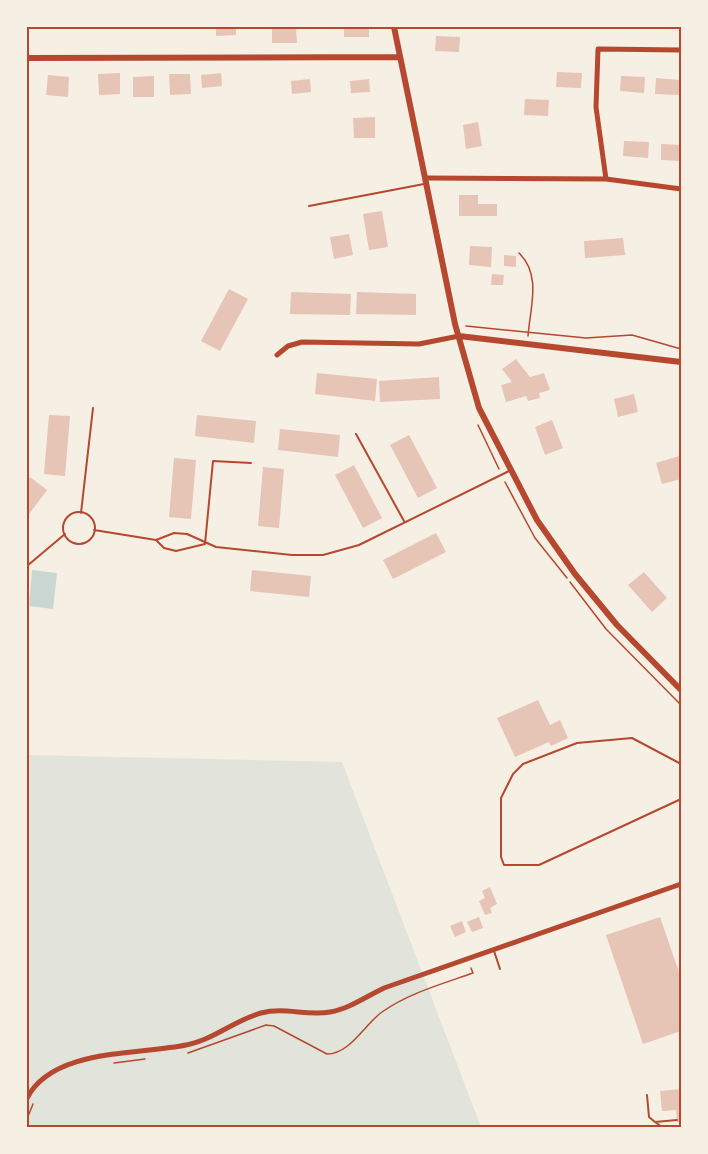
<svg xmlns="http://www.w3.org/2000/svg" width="708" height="1154" viewBox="0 0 708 1154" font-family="'Varela Round',sans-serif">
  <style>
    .green { fill: #e2e4dc }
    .water { fill: #c9d6d2 }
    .building { fill: #e6c5b7 }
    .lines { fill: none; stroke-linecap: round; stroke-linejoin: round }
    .path { stroke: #b5482f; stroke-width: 1.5 }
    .service { stroke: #b5482f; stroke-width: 2 }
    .minor { stroke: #b5482f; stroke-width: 5 }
    .tertiary { stroke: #b5482f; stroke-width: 6 }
    .neatline { fill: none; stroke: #b5482f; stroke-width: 2 }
  </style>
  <rect width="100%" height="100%" fill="#f6efe4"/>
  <path class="green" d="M27,755L342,762L481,1127H27Z"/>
  <path class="water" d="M32,570L57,573L53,609L29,606Z"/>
  <path class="building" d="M216,27H236V35L216,36Z
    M344,27H369V37H344Z
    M272,28H296L297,43H272Z
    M436,36L460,37L459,52L435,51Z
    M557,72L582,73L581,88L556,87Z
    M120,73V94L99,95L98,74Z
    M221,73L222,86L202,88L201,75Z
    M169,74H190L191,94L170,95Z
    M48,75L69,77L68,97L46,95Z
    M154,76V97H133V77Z
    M621,76L645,77L644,93L620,91Z
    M656,78L680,80L679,95L655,94Z
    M310,79L311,92L292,94L291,81Z
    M369,79L370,92L351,93L350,81Z
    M525,99L549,100L548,116L524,115Z
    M375,117V138H354L353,118Z
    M478,122L482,146L466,149L463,125Z
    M624,141L649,142L648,158L623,156Z
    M661,144L681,145V161L661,160Z
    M459,195H478V204H497V216H459Z
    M382,211L388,247L369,250L363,214Z
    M349,234L353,255L334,259L330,237Z
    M623,238L625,255L585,258L584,241Z
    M470,246L492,247L491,267L469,265Z
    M504,255L516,256V267L504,266Z
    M492,274L504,275L503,285H491Z
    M229,289L248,299L220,351L201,341Z
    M291,292L351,294L350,315L290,314Z
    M357,292L416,294V315L356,314Z
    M516,359L530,377L544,373L550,390L539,393L540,398L528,401L526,396L506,402L501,385L512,382L502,369Z
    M317,373L377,379L375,401L315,394Z
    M439,377L440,399L380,402L379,381Z
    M634,394L638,412L618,417L614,399Z
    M49,415L70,416L65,476L44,474Z
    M197,415L256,421L254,443L195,436Z
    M552,420L563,448L545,455L535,427Z
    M280,429L340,435L338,457L278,450Z
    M409,435L437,488L418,498L390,445Z
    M679,456L681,479L662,484L656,463Z
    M174,458L196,460L191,519L169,517Z
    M354,465L382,518L363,528L335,475Z
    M263,467L284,469L279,528L258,526Z
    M30,477L47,490L27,517V481Z
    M436,533L446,552L393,579L383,560Z
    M252,570L311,576L309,597L250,591Z
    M644,572L667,598L652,612L628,585Z
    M538,700L550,725L560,720L568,738L551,746L549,742L515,757L497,718Z
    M490,887L497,904L490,908L492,913L485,915L479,901L485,898L482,891Z
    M479,917L483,928L472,932L467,922Z
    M660,917L681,978V1031L643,1044L606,935Z
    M462,921L466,932L455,937L450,926Z
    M681,1089V1122H677L676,1110L662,1111L660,1091Z"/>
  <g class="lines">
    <path class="path" d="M519,253C542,275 530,308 528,336
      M466,326L586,338L632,335L681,349
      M478,425L499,469
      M505,482L535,538L567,578
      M570,582L606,629L681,705
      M188,1053L266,1025L274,1026L327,1054C350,1054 365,1024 382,1012C409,993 442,984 473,973L471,968
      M114,1063L145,1059
      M27,1119L33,1104"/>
    <path class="service" d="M309,206L424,184
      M356,434L404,521
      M63 528a16 16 0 1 1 32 0a16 16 0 1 1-32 0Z
      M81,513L93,408
      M94,530L156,540L164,548L176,551L205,544
      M156,540L174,533L187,534L216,547L292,555H323L359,545L509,471
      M205,544L213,461L251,463
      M27,566L65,534
      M681,764L632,738L577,743L523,764L513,774L501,798V857L504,865H539L681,799
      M494,951L500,969
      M647,1095L649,1117L655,1122
      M662,1127L655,1122L677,1120"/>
    <path class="minor" d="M426,178L606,179L681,189
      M606,179L596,107L598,49L681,50
      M277,355L288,346L302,342L419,344L459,336
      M27,1098C53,1048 138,1055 186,1045C213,1040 235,1020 261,1013C284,1007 307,1016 330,1012C349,1009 367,996 384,988L681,884"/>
    <path class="tertiary" d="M394,27L455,324L479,408L537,520L575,574L617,625L681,690
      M27,58L399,57
      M459,336L681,362"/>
  </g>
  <rect width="708" height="1154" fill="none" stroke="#f6efe4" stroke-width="57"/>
  <rect x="28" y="28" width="652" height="1098" class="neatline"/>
</svg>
